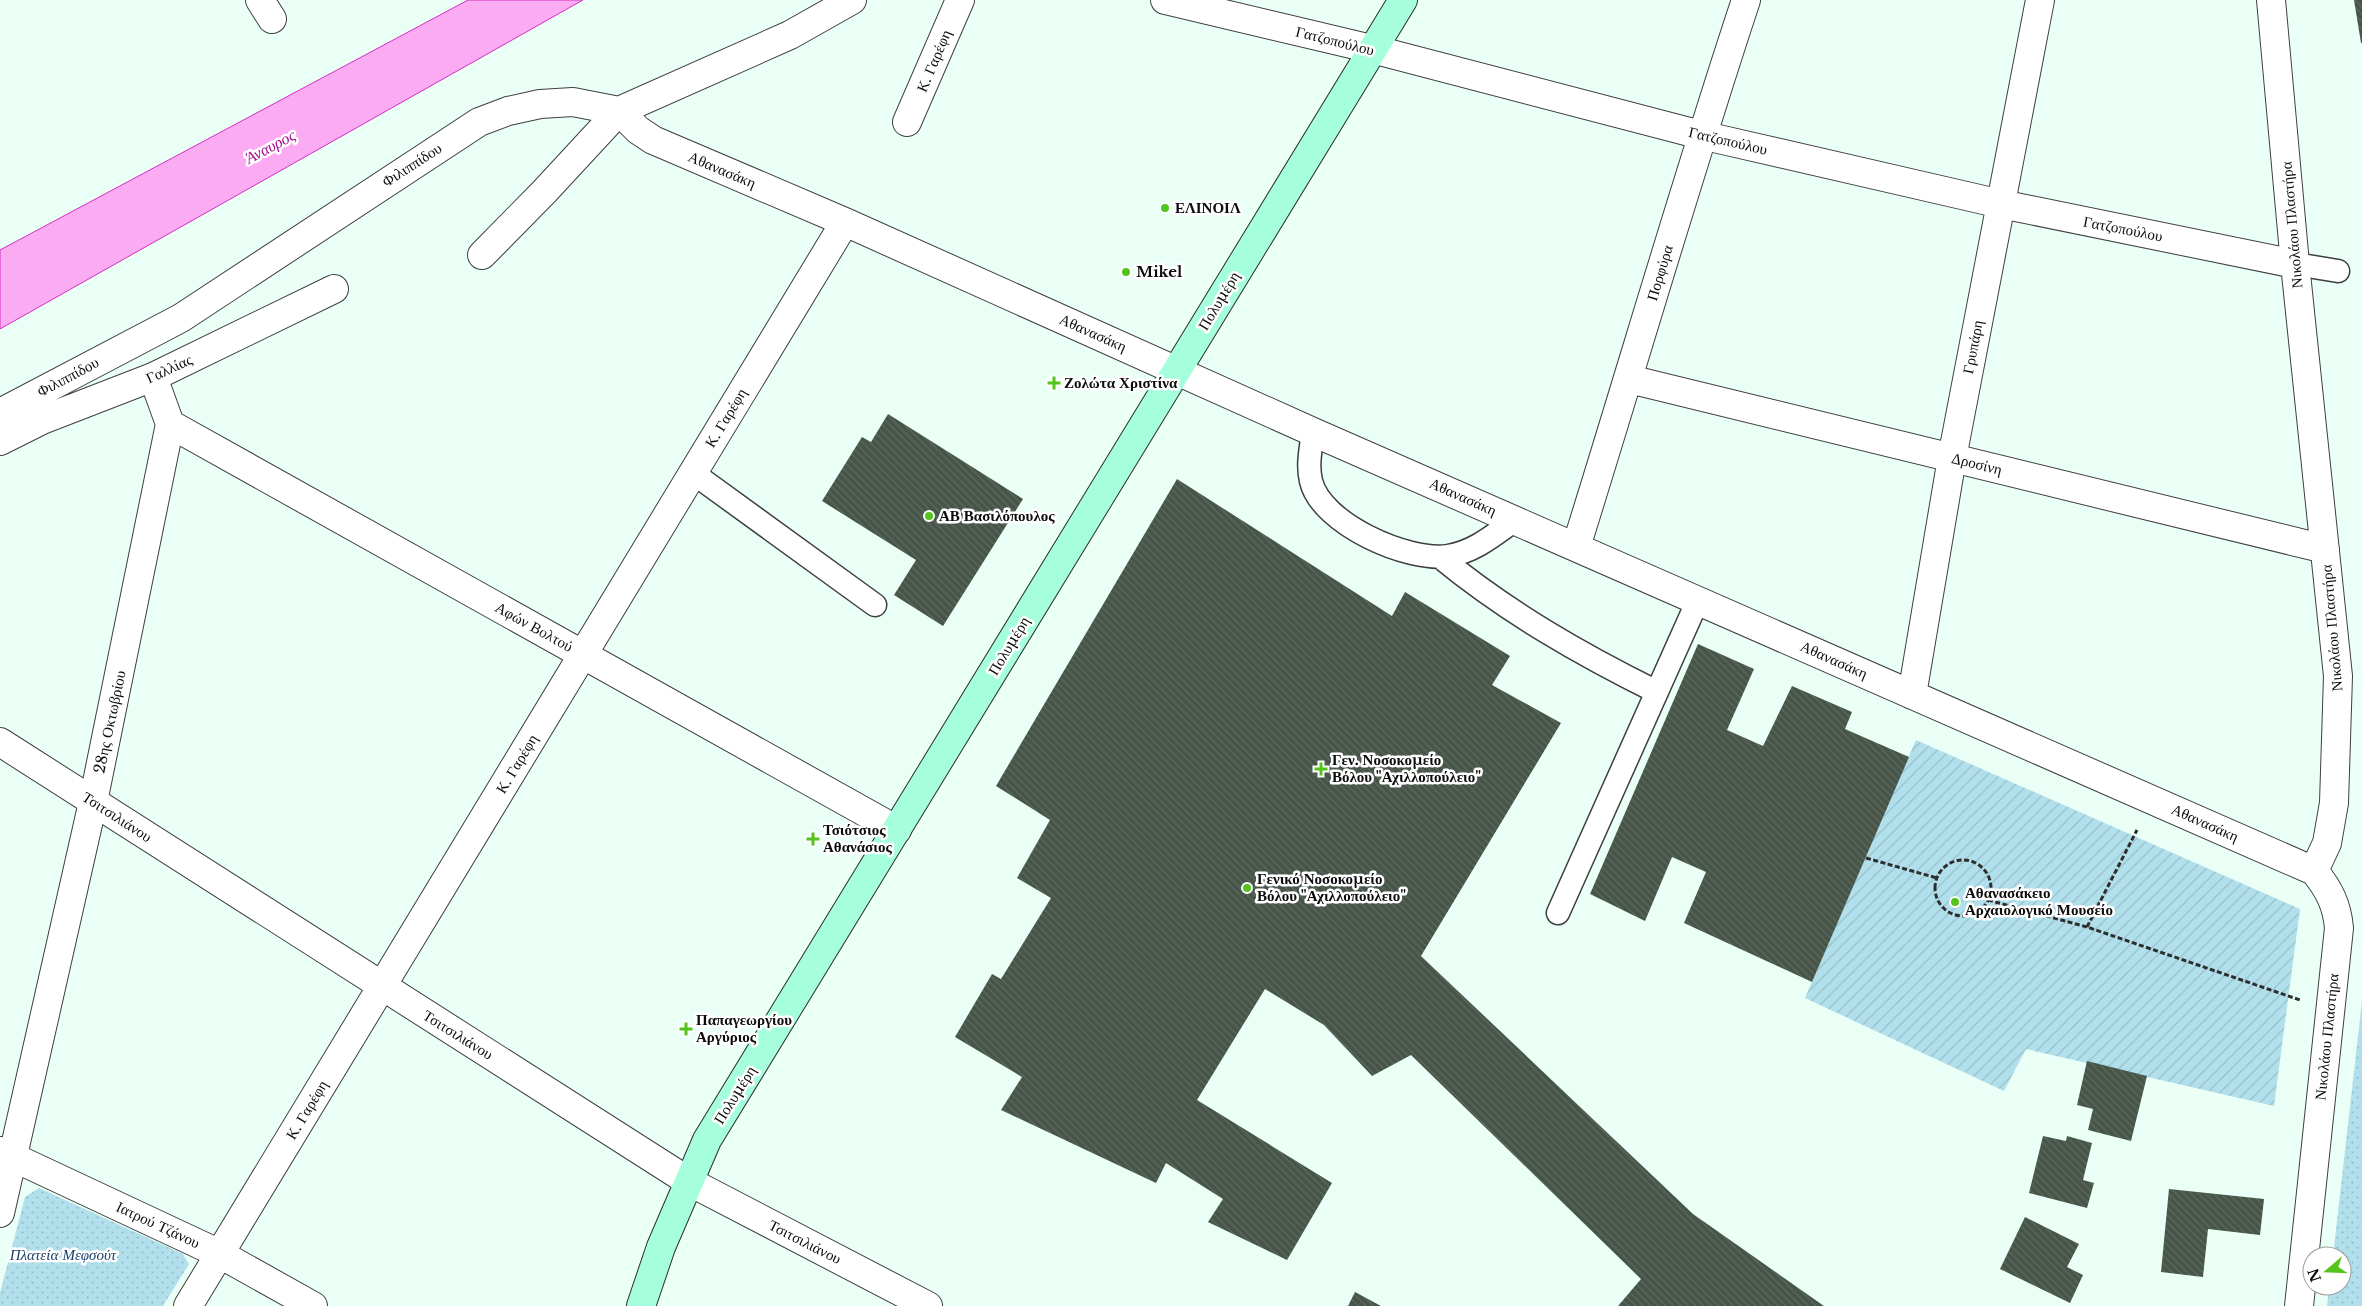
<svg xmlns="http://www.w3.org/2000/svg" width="2362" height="1306" viewBox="0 0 2362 1306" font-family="'Libre Baskerville',serif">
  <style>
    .grass { fill: url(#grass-dots) }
    .garden { fill: url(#garden-furrows) }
    .water { fill: #faabf2; stroke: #d62dc1 }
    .building { fill: url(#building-back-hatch) }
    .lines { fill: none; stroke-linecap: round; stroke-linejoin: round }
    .service-casing { stroke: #3f3f3f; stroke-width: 25 }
    .minor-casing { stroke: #3f3f3f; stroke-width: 30 }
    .tertiary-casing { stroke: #3f3f3f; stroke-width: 30 }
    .secondary-casing { stroke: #2e2e2e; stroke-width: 30 }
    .path { stroke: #2e2e2e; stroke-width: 3; stroke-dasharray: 5 2.5; stroke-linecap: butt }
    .service { stroke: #fff; stroke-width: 22 }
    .minor { stroke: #fff; stroke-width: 28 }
    .tertiary { stroke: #fff; stroke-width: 28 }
    .secondary { stroke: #a5ffdc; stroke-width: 28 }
    .poi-dot { fill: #52c41b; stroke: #fff; stroke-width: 2 }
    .labels { text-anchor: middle; stroke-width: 5; stroke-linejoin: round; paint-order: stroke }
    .street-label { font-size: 15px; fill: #0c0c0c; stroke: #fff }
    .poi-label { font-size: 15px; font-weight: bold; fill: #0c0c0c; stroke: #fff; text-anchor: start }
    .park-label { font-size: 15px; font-style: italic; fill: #183e67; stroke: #fff }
    .water-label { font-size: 16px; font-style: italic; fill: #a50d8d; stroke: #fff }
  </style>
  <defs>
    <pattern id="grass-dots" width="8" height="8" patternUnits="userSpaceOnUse" patternTransform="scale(1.25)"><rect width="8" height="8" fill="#b1e0ec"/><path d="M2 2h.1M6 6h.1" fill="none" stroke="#97bfc9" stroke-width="1.8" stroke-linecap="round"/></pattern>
    <pattern id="garden-furrows" width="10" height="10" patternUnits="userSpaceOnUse" patternTransform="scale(1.25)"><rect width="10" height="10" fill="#b1e0ec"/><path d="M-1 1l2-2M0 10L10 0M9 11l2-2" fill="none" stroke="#97bfc9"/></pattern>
    <pattern id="building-back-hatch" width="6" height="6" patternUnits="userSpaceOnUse" patternTransform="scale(1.25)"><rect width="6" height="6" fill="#475549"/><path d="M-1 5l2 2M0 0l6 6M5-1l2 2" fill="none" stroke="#5d685f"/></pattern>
  </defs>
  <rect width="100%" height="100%" fill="#eafff5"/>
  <path class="grass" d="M2362,1001V1306H2327L2329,1286H2342V1256H2333Z
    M39,1188L183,1254L189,1264L163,1306H0V1293L25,1197Z"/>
  <path class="garden" d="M1916,740L2300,909L2274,1106L2026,1049L2004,1091L1805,998Z"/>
  <path class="water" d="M468,0H583L0,329V250Z"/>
  <path class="building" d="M2354,0H2362V43H2361Z
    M888,414L1023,499L943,626L894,595L916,560L822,501L862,437L871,442Z
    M1177,479L1392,616L1405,592L1510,656L1492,685L1561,723L1421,956L1693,1214L1824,1306H1618L1641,1279L1411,1055L1372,1076L1324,1025L1265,989L1197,1100L1332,1183L1287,1260L1208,1222L1223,1199L1166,1163L1156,1183L1001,1110L1022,1077L955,1037L992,974L1001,979L1051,898L1017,878L1050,820L996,786Z
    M1698,644L1754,669L1727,730L1763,746L1792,686L1852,712L1845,729L1909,757L1812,982L1684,923L1706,872L1672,857L1645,921L1590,894Z
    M2087,1061L2147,1076L2131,1141L2088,1130L2093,1109L2077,1105Z
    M2043,1136L2066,1141L2067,1136L2092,1143L2083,1180L2094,1183L2087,1208L2029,1193Z
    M2169,1189L2264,1199L2260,1235L2208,1229L2203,1277L2161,1272Z
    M2025,1217L2079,1244L2067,1267L2083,1275L2070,1303L2000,1269Z
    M1355,1292L1381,1306H1348Z"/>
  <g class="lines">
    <g class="service-casing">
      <path id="service" d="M2295,264L2338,271
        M1313,432C1311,448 1307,465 1311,481C1321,524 1408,562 1448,556C1474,552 1494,535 1515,520
        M693,473L875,605
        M1440,557C1507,612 1580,654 1657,692
        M1558,913L1698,600"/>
    </g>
    <g class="minor-casing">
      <path id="minor" d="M260,0L272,19
        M1165,0L1372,49L1701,135L2001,204L2295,264
        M2271,0L2295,264L2338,676L2334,803L2327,843L2314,871
        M907,122L960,0
        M482,255L544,192L619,111L638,130L653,140L845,222L1313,432L2314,871C2329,889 2337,905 2339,928L2299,1306
        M1629,379L2325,549
        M0,413L181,318L479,122L508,111L540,104L573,102L619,111L790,35L852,0
        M170,424L897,830
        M0,441L42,420L153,377L334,289
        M1576,547C1633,365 1686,181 1746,0
        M1912,695L1952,458L2040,0
        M0,1151L220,1254L313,1306
        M0,1213L93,802L170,424L153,377
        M188,1306L845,222"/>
    </g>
    <g class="tertiary-casing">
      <path id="tertiary" d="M0,742L688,1181L928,1306"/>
    </g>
    <g class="secondary-casing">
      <path id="secondary" d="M641,1306L661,1247L707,1140L1403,0"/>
    </g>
    <path class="path" d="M1866,858L1937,878
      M1935 888a28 28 0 1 1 56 0a28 28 0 1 1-56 0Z
      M1988,900L2087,927L2300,1000
      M2087,927L2137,830"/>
    <use href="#service" class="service"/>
    <use href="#minor" class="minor"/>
    <use href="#tertiary" class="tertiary"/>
    <use href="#secondary" class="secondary"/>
  </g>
  <g class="poi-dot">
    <circle cx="1165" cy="208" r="5"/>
    <circle cx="1126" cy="272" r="5"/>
    <path d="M1051.5 375.5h5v5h5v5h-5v5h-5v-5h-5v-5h5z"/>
    <circle cx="929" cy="516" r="5"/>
    <path d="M1318.5 761.5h5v5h5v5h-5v5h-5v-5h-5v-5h5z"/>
    <path d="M810.5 831.5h5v5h5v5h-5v5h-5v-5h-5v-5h5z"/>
    <circle cx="1247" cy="888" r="5"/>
    <circle cx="1955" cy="902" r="5"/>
    <path d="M683.5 1021.5h5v5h5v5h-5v5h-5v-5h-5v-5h5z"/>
  </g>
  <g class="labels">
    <g class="street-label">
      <text transform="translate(1335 41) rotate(14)" y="5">Γατζοπούλου</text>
      <text transform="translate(934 61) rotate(-67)" y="5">Κ. Γαρέφη</text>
      <text transform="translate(1728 141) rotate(13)" y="5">Γατζοπούλου</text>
      <text transform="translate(412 165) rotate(-33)" y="5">Φιλιππίδου</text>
      <text transform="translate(722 170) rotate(23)" y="5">Αθανασάκη</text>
      <text transform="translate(2292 225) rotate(-95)" y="5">Νικολάου Πλαστήρα</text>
      <text transform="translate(2123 229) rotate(11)" y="5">Γατζοπούλου</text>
      <text transform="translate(1660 273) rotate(-73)" y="5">Πορφύρα</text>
      <text transform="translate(1219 301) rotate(-59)" y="5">Πολυμέρη</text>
      <text transform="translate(1093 333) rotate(24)" y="5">Αθανασάκη</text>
      <text transform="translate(1973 347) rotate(-79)" y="5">Γρυπάρη</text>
      <text transform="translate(169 369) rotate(-25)" y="5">Γαλλίας</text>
      <text transform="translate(68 377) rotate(-28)" y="5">Φιλιππίδου</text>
      <text transform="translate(726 418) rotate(-59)" y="5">Κ. Γαρέφη</text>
      <text transform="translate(1977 464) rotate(14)" y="5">Δροσίνη</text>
      <text transform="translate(1463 497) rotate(24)" y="5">Αθανασάκη</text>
      <text transform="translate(534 627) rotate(29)" y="5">Αφών Βολτού</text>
      <text transform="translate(2332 628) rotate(-95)" y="5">Νικολάου Πλαστήρα</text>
      <text transform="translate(1009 646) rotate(-59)" y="5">Πολυμέρη</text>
      <text transform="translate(1834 660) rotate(24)" y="5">Αθανασάκη</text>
      <text transform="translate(110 722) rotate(-78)" y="5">28ης Οκτωβρίου</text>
      <text transform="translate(517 764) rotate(-59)" y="5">Κ. Γαρέφη</text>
      <text transform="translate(117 817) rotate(33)" y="5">Τσιτσιλιάνου</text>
      <text transform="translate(2205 823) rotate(24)" y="5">Αθανασάκη</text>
      <text transform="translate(458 1035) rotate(32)" y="5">Τσιτσιλιάνου</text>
      <text transform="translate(2327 1037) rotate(-84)" y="5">Νικολάου Πλαστήρα</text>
      <text transform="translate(735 1095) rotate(-58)" y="5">Πολυμέρη</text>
      <text transform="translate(307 1110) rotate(-59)" y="5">Κ. Γαρέφη</text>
      <text transform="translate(158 1225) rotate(25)" y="5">Ιατρού Τζάνου</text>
      <text transform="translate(805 1242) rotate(27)" y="5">Τσιτσιλιάνου</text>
    </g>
    <g class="poi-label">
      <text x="1175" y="213">ΕΛΙΝΟΙΛ</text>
      <text x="1136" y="277">Mikel</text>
      <text x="1064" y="388">Ζολώτα Χριστίνα</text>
      <text x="939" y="521">ΑΒ Βασιλόπουλος</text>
      <text x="1332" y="765">Γεν. Νοσοκομείο<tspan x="1332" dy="17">Βόλου "Αχιλλοπούλειο"</tspan></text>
      <text x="823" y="835">Τσιότσιος<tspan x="823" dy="17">Αθανάσιος</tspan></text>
      <text x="1257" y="884">Γενικό Νοσοκομείο<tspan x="1257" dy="17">Βόλου "Αχιλλοπούλειο"</tspan></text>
      <text x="1965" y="898">Αθανασάκειο<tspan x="1965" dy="17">Αρχαιολογικό Μουσείο</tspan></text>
      <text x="696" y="1025">Παπαγεωργίου<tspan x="696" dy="17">Αργύριος</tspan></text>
    </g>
    <g class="park-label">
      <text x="63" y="1260">Πλατεία Μεφσούτ</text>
    </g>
    <g class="water-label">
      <text transform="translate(270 146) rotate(-28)" y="6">Άναυρος</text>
    </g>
  </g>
  <g transform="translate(2327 1271) rotate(251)"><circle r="24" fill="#ffffff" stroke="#9e9e9e"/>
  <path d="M0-4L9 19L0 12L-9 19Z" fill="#52c41b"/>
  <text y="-8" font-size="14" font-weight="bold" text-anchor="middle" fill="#0c0c0c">N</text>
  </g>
</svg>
